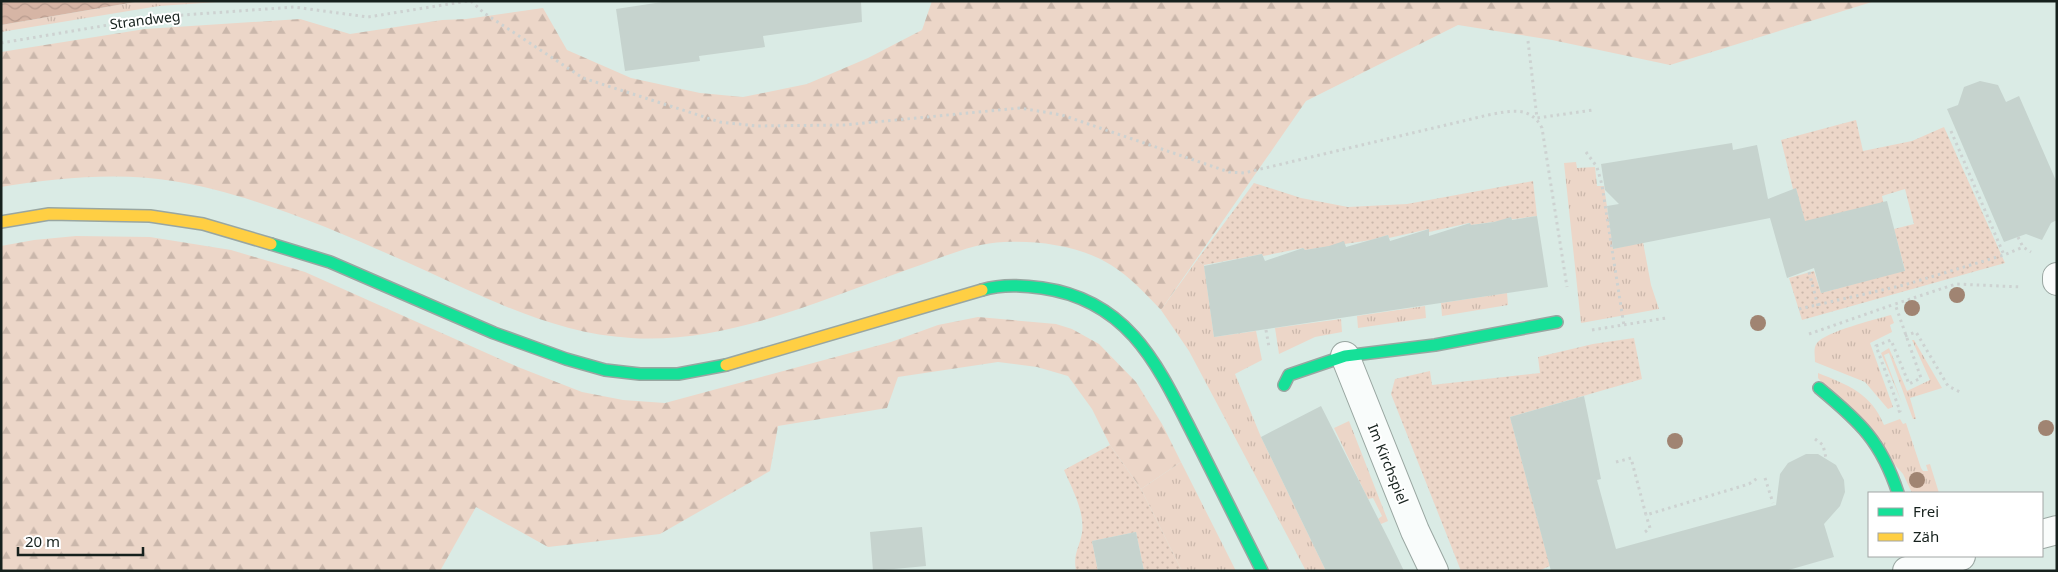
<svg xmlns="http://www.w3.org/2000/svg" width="2058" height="572" viewBox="0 0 2058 572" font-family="'Noto Sans',sans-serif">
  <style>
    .grass { fill: url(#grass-tufts) }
    .forest { fill: url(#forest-firs) }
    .garden { fill: url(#garden-dots) }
    .water { fill: url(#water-waves) }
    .building { fill: #c6d3ce }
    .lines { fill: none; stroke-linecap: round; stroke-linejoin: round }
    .street-casing { stroke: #99a6a1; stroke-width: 30 }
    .fast-casing { stroke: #99a6a1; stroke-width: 14 }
    .slow-casing { stroke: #99a6a1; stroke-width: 14 }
    .path { stroke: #cdd2d1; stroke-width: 3; stroke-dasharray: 2.5 4; stroke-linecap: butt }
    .street { stroke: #f9fcfb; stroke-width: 28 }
    .fast { stroke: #16e098; stroke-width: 11 }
    .slow { stroke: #ffcf43; stroke-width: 11 }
    .tree { fill: #a08472 }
    .labels { text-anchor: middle; stroke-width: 4; stroke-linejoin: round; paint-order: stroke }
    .street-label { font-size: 14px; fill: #16211d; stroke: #fff }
  </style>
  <defs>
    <pattern id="grass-tufts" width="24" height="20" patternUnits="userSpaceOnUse" patternTransform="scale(1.25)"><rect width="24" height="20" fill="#ecd6c8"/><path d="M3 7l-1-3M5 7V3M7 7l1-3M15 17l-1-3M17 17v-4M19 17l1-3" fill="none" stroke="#cab7ab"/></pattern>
    <pattern id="forest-firs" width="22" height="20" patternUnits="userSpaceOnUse" patternTransform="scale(1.25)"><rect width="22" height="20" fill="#ecd6c8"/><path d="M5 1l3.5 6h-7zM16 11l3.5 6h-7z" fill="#cab7ab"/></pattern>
    <pattern id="garden-dots" width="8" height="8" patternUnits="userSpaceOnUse" patternTransform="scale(1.25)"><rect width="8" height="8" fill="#ecd6c8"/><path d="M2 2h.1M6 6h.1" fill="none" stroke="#cab7ab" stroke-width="1.8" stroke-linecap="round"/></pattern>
    <pattern id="water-waves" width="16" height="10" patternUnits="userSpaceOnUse" patternTransform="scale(1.25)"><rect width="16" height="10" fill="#d6b5a5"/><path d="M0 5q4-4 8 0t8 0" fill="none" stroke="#b79b8e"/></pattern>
  </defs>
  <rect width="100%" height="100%" fill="#daebe5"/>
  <path class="grass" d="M141,1H232L159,6L1,32V25Z
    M1576,162L1577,168L1595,167L1597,186H1604L1613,249L1643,242L1651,285L1659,309L1581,323L1564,163Z
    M1197,260L1204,265L1214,337L1256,331L1262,360L1235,374L1261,437L1326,571H1306L1189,351L1161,310Z
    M1507,293L1508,305L1442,316L1441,303Z
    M1425,306L1426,318L1358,328L1357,316Z
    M1891,315L1894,323L1890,325L1892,332L1870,343L1893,407L1888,409L1865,382L1815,362C1815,355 1813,348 1817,343C1825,332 1876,319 1891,315Z
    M1341,319L1342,332L1315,337L1279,354L1275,328Z
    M1912,340H1914L1942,388L1910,398L1916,419H1913L1889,353L1884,355L1902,403L1881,353L1889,348L1907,391L1930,380Z
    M1818,373C1848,385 1871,393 1884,425L1900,419L1903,424L1906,423L1921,468L1923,471H1928L1926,465L1930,464L1939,493H1912L1903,474L1818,378Z
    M1349,421L1388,521L1381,524L1378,519L1382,516L1373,498L1368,499L1334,428Z
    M1181,462L1236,571H1182L1141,489Z"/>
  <path class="forest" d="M932,1H1875L1670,65L1552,40L1458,25L1306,101L1161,310C1146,294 1130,277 1111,265C1081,246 1038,240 1004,242C972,243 939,259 909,269C821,300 726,344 631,338C556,334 488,299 422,269C346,235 255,194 173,181C117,172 57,178 1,187V52L145,29L300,19L350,34L442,20L466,19L543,8L567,50L631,78L700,93L743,97L807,84L868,58L922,30Z
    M76,236L150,237L231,250L305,272L518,367L582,392L623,400L665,403L891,342L938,325L978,317L1056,324L1072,329L1099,344L1136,382L1162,424L1181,462L1141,489L1110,445L1092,409L1068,376L1037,367L998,362L898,377L887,408L778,426L770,471L660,534L548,547L476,507L440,571H1V246L34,240Z"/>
  <path class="garden" d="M1856,120L1863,151L1912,141L1944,127L2005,263L1802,320L1789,278L1814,271L1821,293L1905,270L1894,229L1914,224L1905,189L1882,196L1884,205L1806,226L1796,189H1793L1781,140Z
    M1533,181L1537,216L1471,225L1469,223L1429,232V229L1389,238L1388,235L1371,240L1305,250L1303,248L1263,256L1262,254L1204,265L1197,260L1254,183L1301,198L1348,207L1407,204Z
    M1634,338L1642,379L1510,417L1550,566L1538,571H1461L1391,394L1395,379L1430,371L1432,385L1540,373L1538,357L1593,344Z
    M1110,445L1141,489L1182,571H1144L1136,532L1092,541L1098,571H1076C1073,553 1079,549 1082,533C1085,511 1072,489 1064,470Z"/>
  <path class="water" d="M1,1H141L1,25Z"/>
  <path class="building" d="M669,1H861L862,22L763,36L765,47L699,56L700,61L625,71L616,9Z
    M1980,81L1998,85L2006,102L2019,96L2057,183V220L2051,223L2042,240L2026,234L2004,242L1947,109L1958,105L1964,87Z
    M1732,143L1733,150L1757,145L1768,199L1796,188L1805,221L1887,201L1905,271L1821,293L1814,268L1787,278L1770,218L1613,249L1607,206L1619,204L1605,190L1601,164Z
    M1537,216L1548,287L1214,337L1204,266L1262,254L1265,261L1303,248L1305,250L1329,246L1344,241L1346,247L1388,235L1390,241L1429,229V236L1470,223L1471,225L1494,222L1511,217L1512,220Z
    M1584,396L1601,479L1597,480L1616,549L1776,505L1780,474L1788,463L1806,454H1818L1836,465L1844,480L1845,492L1840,506L1824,524L1834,557L1785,571H1551L1510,417Z
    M1321,406L1390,542L1404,571H1326L1261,437Z
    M922,527L926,566L873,571L870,532Z
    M1136,532L1144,571H1098L1092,541Z"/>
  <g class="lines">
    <g class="street-casing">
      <path id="street" d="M2057,277V281
        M1345,356L1415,531L1434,571
        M2042,534L2057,530
        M1907,571L1961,556"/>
    </g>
    <g class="fast-casing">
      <path id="fast" d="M271,244L330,262L494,333L566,359L605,370L640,374H678L726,365
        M982,290C1001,284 1022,285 1042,288C1134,301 1161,373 1199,446C1220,488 1241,529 1262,571
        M1284,385L1289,375L1345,356L1435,345L1557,322
        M1819,388C1860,422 1881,441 1898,493"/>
    </g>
    <g class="slow-casing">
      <path id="slow" d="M1,222L49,214L150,216L203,224L271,244
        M726,365L982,290"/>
    </g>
    <path class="path" d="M471,1L484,13L583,78L720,122L756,126L844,125L1020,108L1062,115L1229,172L1244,173L1488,115C1510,111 1530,105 1542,128L1567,287
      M1528,41L1537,118L1593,110
      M1,43L156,17L294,7L368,17L468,1
      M1951,131L2004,255
      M1586,152L1597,167L1602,185L1624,326
      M2018,237L2023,247L2031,252
      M1809,272L1818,306
      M1799,309L1904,285L2004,255L2023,247
      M1266,330L1269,347
      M1592,330L1666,318
      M1809,334L1895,304
      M1905,336L1916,332L1948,386L1962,393
      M1898,412L1900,411L1876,346L1891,340L1909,384L1921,378L1895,304L1956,284L2021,287
      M1815,439L1823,445L1826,458
      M1616,462L1631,458L1646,515L1749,484L1759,477
      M1765,478L1773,503
      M1645,532L1650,528L1646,515"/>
    <use href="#street" class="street"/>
    <use href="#fast" class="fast"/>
    <use href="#slow" class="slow"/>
  </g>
  <g class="tree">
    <circle cx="1957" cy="295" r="8"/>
    <circle cx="1912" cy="308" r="8"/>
    <circle cx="1758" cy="323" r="8"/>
    <circle cx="2046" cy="428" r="8"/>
    <circle cx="1675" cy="441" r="8"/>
    <circle cx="1917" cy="480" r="8"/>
  </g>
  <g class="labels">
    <g class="street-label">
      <text transform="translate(145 20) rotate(-7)" y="5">Strandweg</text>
      <text transform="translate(1388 464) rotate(68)" y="5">Im Kirchspiel</text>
    </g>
  </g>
  <rect width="2058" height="572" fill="none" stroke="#16211d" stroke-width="5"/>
  <rect x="1868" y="492" width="175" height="65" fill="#ffffff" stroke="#a2a6a5"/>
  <rect x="1878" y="508" width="25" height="8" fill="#16e098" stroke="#a2a6a5"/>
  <text x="1913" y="517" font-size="15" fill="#16211d">Frei</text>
  <rect x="1878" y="533" width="25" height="8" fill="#ffcf43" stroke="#a2a6a5"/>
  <text x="1913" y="542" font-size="15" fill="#16211d">Zäh</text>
  <path d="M18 547v8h125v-8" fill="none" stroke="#16211d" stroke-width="2.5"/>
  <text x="25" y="547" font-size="15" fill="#16211d" stroke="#ffffff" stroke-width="4" paint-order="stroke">20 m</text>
</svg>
